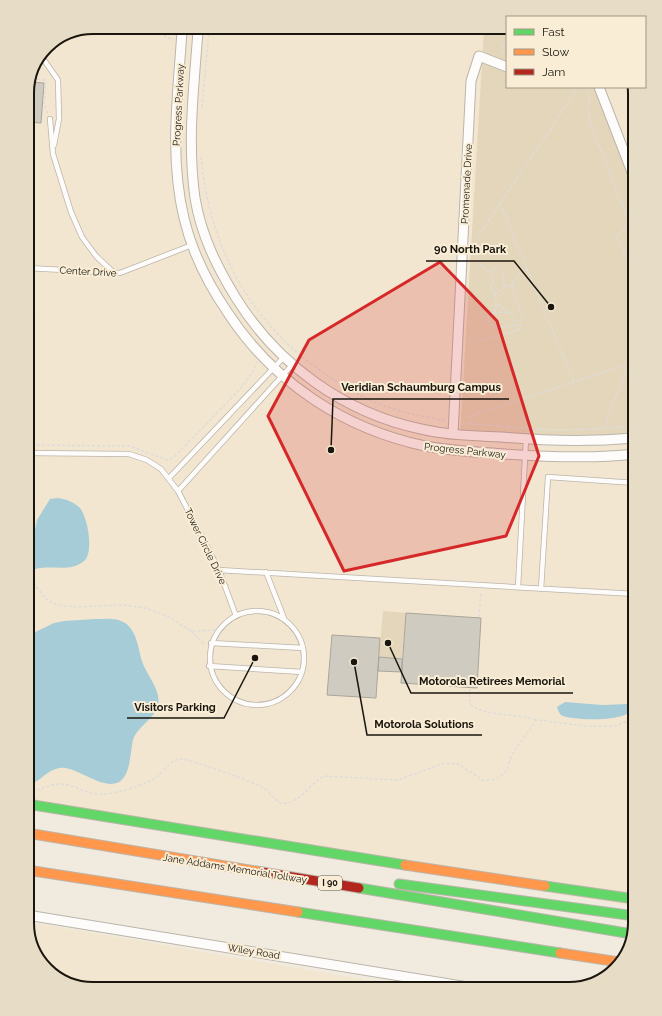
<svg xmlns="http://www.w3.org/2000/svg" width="662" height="1016" viewBox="0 0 662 1016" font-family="Raleway,sans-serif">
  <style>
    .built { fill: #f2e6d0 }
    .green { fill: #e4d6ba }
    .water { fill: #a6cdd7 }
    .building { fill: #d0cbc1; stroke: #aaa59b }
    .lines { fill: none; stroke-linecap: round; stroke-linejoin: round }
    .lane-casing { stroke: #bbb5ab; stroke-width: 6 }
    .street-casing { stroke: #bbb5ab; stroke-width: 11 }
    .fast-casing { stroke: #bbb5ab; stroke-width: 11 }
    .slow-casing { stroke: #bbb5ab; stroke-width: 11 }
    .jam-casing { stroke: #bbb5ab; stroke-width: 11 }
    .path { stroke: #dedcd9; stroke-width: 1.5; stroke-dasharray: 3 2; stroke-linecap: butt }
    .lane { stroke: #fdfcfa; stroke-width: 4.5 }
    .street { stroke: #fdfcfa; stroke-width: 9 }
    .fast { stroke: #63d668; stroke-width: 9 }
    .slow { stroke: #ff974d; stroke-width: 9 }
    .jam { stroke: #b3261e; stroke-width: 9 }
    .marked { fill: #d62828; fill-opacity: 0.2; stroke: #d62828; stroke-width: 3; stroke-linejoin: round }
    .labels { text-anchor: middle; stroke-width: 4; stroke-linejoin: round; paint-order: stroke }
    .shield { fill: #f9edd6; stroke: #5d564a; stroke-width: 1 }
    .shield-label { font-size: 9px; font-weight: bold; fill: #1a160e }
    .street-label { font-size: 10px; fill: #1a160e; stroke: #f9edd6 }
    .rim { fill: none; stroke: #1a160e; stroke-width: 2 }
    .leader { fill: none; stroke: #1a160e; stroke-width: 1.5 }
    .callout-dot { fill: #1a160e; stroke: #f9edd6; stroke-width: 1.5 }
    .callout-label { font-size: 11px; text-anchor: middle; font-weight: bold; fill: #1a160e; stroke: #f9edd6; stroke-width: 4; stroke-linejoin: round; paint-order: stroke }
  </style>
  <rect width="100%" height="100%" fill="#f1eade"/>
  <path class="built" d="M507,28V87H633L635,93V907L27,807V89L47,46L68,32Z
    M27,922L89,932L418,989H89L57,978L34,952Z"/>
  <path class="green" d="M484,28H507V87H599L635,180V438L460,435Z
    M383,611L406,613L402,659L379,657Z"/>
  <path class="water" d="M58,498C66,499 74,502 80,508C88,518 94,553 84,561C68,575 44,561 27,573V556L31,549L37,520L50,499Z
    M95,619C105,619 116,617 125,623C137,631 138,648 142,661C146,675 162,690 158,706C154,719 137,727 133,740C130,752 131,775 119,782C104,790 81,770 65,768C49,766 41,783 27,785V636L54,623L64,621Z
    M565,702L602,705L628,704L631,706C636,723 570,721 561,715C559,713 558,710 557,707Z"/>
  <path class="building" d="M30,82L44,83L41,123L27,122V89Z
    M406,613L481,618L477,688L401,683Z
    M332,635L380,638L376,698L327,695Z
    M379,657L402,659V672L378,671Z"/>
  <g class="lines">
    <g class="lane-casing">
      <path id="lane" d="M44,60L58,80L59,119L54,145
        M50,119L53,154L71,212L82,237L96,256L113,272
        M27,268L120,273L192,245
        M27,453L129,454L147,460L161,469L178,491L219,570L236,616
        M169,478L284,357
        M178,491L292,365
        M219,570L635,594
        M266,572L284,618
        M518,587L526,439
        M541,589L548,477L635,483
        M210 658a47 47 0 1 1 94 0a47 47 0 1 1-94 0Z
        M211,643L303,648
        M209,666L302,672"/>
    </g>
    <g class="street-casing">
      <path id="street" d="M182,31C178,94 169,156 184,218C192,252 208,284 228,313C273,382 344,429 425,446C451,451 478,452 504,454C547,457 592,459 635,454
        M198,31C194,87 187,141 195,198C201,235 217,267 236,298C277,364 344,413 421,429C447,435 474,436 501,437C546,441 590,442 635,438
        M599,87L635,180
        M453,434L471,81L479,56L507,67
        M27,915L480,989"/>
    </g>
    <g class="fast-casing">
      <path id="fast" d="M27,804L405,865
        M399,884L635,916
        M545,886L635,899
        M359,888L632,934
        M298,912L560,953"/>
    </g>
    <g class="slow-casing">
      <path id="slow" d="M27,833L262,872
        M405,865L545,886
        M27,870L298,912
        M560,953L619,962"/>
    </g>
    <g class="jam-casing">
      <path id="jam" d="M262,872L359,888"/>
    </g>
    <path class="path" d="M161,31L167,38L174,39
      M507,36L502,51L507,53
      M48,55L49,45
      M32,79L46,80L44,104L48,114
      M585,87L589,96V120L635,238
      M202,107L209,31
      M201,157C210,252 254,330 336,381C351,390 367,400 384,406C404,413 425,417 446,421
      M500,204L574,382
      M629,221L616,239L635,271
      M477,238L579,87
      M479,264L491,272
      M512,285L504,286L502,272L497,268L492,270L491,275L494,279L491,288C498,299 499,310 488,317V322C496,330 510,326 520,325
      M495,294L504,288V286
      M498,304L507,311
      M494,313L509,312L515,319L514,326
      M474,342L519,330L522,317L512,284L522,271L527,268
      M461,424C492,424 523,429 553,430C580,430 608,428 635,426
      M470,424V416L635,362
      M604,428L635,348
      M27,445L129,446L148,453
      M151,454L167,460L174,457L240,389L252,373L257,362
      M27,569L36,586L46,599L57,605L76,607L123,605L146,608L169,617L191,631L218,630
      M479,617L481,592
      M191,631L205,645
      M470,689C470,693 469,698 470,702C474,716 523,714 536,720
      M27,791C39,792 50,783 62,784C74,785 85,793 97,794C110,796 140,786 152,780C163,775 168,760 181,759C190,759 256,783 264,788C272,793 276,806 288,803C302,799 311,783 324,776L398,780L445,763L458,764L484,781C513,777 504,766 516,748C523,738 530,730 536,720C562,722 583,728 611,726C620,726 626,720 635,719"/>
    <use href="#lane" class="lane"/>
    <use href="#street" class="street"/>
    <use href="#fast" class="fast"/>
    <use href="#slow" class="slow"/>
    <use href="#jam" class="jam"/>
  </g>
  <path class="marked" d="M440,262L497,321L539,456L506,536L344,571L268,416L309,340Z"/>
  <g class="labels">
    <rect class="shield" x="318" y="876" width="24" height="14" rx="3"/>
    <g class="shield-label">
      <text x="330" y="886">I 90</text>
    </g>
    <g class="street-label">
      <text transform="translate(178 105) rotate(-87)" y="4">Progress Parkway</text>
      <text transform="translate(466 184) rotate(-87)" y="4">Promenade Drive</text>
      <text transform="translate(88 271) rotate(3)" y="4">Center Drive</text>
      <text transform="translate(465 450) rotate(6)" y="4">Progress Parkway</text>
      <text transform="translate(206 546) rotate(64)" y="4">Tower Circle Drive</text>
      <text transform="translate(235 868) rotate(9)" y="4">Jane Addams Memorial Tollway</text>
      <text transform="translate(254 951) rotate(9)" y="4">Wiley Road</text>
    </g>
  </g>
  <path d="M0 0H662V1016H0ZM93 34H569A59 59 0 0 1 628 93V923A59 59 0 0 1 569 982H93A59 59 0 0 1 34 923V93A59 59 0 0 1 93 34Z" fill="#e7dcc6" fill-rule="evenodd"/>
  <path class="rim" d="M93 34H569A59 59 0 0 1 628 93V923A59 59 0 0 1 569 982H93A59 59 0 0 1 34 923V93A59 59 0 0 1 93 34Z"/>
  <path class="leader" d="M551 307L514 261H426M331 450L333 399H509M388 643L411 693H573M255 658L224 718H127M354 662L367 735H482"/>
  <g class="callout-dot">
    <circle cx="551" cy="307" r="4"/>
    <circle cx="331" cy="450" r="4"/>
    <circle cx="388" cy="643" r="4"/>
    <circle cx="255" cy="658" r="4"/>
    <circle cx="354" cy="662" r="4"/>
  </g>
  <g class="callout-label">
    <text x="470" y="253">90 North Park</text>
    <text x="421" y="391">Veridian Schaumburg Campus</text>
    <text x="492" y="685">Motorola Retirees Memorial</text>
    <text x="175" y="711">Visitors Parking</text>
    <text x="424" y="728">Motorola Solutions</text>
  </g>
  <rect x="506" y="16" width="140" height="72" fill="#f9edd6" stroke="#a09786"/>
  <rect x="514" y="29" width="20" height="6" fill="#63d668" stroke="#a09786"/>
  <text x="542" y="36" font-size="12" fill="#1a160e">Fast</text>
  <rect x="514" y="49" width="20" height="6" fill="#ff974d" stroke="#a09786"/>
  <text x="542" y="56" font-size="12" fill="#1a160e">Slow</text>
  <rect x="514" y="69" width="20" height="6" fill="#b3261e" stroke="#a09786"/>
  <text x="542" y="76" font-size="12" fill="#1a160e">Jam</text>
</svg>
